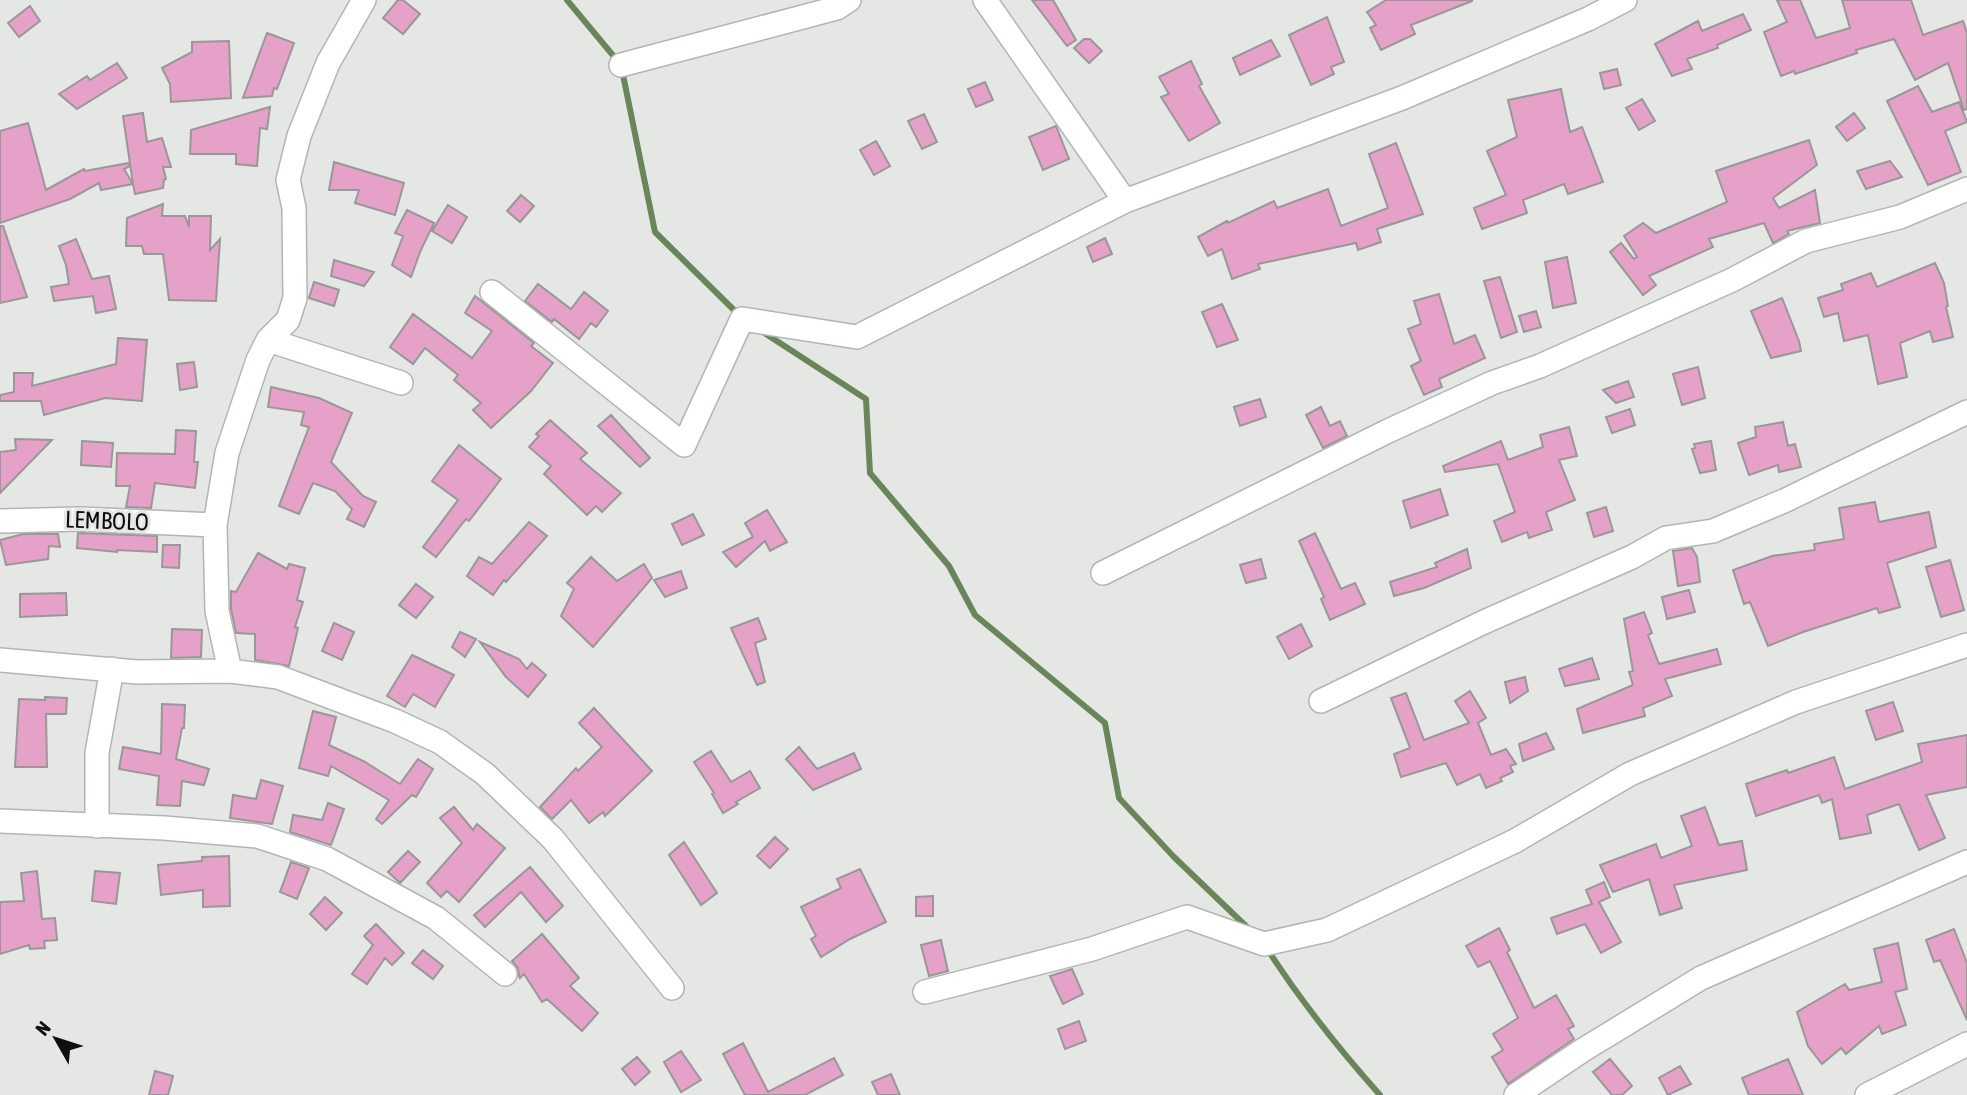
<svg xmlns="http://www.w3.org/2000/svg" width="1967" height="1095" viewBox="0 0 1967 1095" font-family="'Asap Condensed',sans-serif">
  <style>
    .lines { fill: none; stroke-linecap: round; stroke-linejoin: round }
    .stream { stroke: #69865b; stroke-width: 6 }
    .building { fill: #e6a1c8; stroke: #9a9798; stroke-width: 2 }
    .minor-casing { stroke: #b3b5b2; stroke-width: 26 }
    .minor { stroke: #fff; stroke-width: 23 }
    .labels { text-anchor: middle; stroke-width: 6; stroke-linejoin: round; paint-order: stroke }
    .street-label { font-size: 24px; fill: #0d0e0d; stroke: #e5e7e4 }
  </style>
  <rect width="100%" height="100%" fill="#e5e7e4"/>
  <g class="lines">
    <path class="stream" d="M567,0L621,65L655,232L740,316
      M760,330L866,399L870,473L949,566L975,615L1105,723L1119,798L1174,857L1249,929
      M1266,947C1300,1000 1338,1048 1380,1095"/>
  </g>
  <path class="building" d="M398,0H403L420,14L403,34L383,18Z
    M1032,0H1053L1076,40L1067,46Z
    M1386,0H1472V1L1411,25L1415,34L1381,50L1370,28L1376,25L1367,12Z
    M1777,0H1800L1816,38L1850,28L1842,0H1911L1923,35L1963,21L1967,33V109L1964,110L1948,63L1915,80L1894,39L1856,50L1857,53L1795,74L1794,71L1781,76L1764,32L1787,22Z
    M30,6L40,21L19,37L8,23Z
    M1743,14L1751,30L1717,45L1718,48L1687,59L1692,69L1672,76L1655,44L1698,21L1702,31Z
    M1327,17L1344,62L1331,67L1334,74L1311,85L1289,35Z
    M267,33L294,43L277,89L274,88L272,96L243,98Z
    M1084,39H1090L1102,51L1089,63L1074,48Z
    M1271,40L1280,56L1240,75L1233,58Z
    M229,41L231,98L171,102L170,84L162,68L192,52V42Z
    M1191,61L1202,84L1199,86L1220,123L1189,141L1161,97L1169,94L1159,77Z
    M117,63L127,78L77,109L59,94L87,76L90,80Z
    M1617,69L1621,85L1604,89L1600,73Z
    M985,82L993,100L976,107L968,89Z
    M1918,86L1932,112L1959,102L1967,122L1945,131L1961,172L1928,185L1887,101Z
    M1561,89L1570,132L1582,127L1603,182L1568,194L1564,184L1523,200L1527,213L1482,229L1474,208L1506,195L1487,151L1517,137L1508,100Z
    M1642,99L1655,121L1639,130L1626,108Z
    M270,107L267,129L260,128L257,166L236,164V154H190L191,130Z
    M143,113L147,142L162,138L171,167H163L166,179L164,180L163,188L135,194L133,184L101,190L99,183L70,199L0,223V131L28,123L46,190L84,169L85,171L129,163L130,166L124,169L133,184L123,116Z
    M1854,113L1865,128L1847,141L1836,127Z
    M924,114L937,142L922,149L908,121Z
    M1056,126L1069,159L1043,170L1029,137Z
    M1809,140L1817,165L1773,198L1779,208L1815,190L1820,223L1787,231L1789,234L1773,243L1764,223L1709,239L1713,247L1649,276L1656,285L1643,295L1610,252L1621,243L1634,259L1637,257L1624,236L1643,223L1656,233L1727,202L1716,171Z
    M876,141L890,166L874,175L860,150Z
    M1396,143L1423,214L1377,229L1381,242L1358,250L1356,243L1258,264L1260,269L1232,279L1222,249L1208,256L1198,237L1227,221L1228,223L1274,201L1277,208L1328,189L1341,226L1388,208L1369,154Z
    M1890,161L1902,177L1866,189L1857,171Z
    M334,162L404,183L395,215L355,203L359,190H329Z
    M521,195L534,206L520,222L507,211Z
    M163,204L162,216H185L189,227V216H211L210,250L220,239L216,301L169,300L163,254H144L142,246H126L127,218Z
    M448,205L467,217L452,243L432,231Z
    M407,210L434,223L420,252L411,277L392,265L403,236L395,233Z
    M0,226H3L27,297L0,303Z
    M1105,238L1112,254L1093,262L1087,247Z
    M76,239L92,279L109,276L116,309L96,313L93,296L54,301L51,287L69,284L66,265L59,246Z
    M1567,257L1576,303L1553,308L1545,262Z
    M334,260L374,272L364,286L331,276Z
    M1935,263L1944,283L1948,306L1946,307L1953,337L1933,342L1930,331L1900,343L1907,377L1878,384L1868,335L1844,341L1838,313L1824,317L1818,298L1843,290L1841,284L1871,273L1877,287Z
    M1500,277L1517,332L1501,338L1484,281Z
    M314,282L339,290L334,306L309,298Z
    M538,284L571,309L584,292L608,311L596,327L591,323L579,339L554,319L552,322L525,301Z
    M1439,294L1454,344L1475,335L1485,358L1439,379L1442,387L1424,395L1411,366L1421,361L1408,329L1421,324L1414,301Z
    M475,296L534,343L531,346L553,363L531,391L491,428L473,410L481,403L454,380L458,375L425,348L413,364L390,347L413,314L472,358L492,331L465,313Z
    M1782,298L1799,341L1801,351L1771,358L1751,311Z
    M1222,304L1238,340L1217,347L1202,312Z
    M1536,311L1541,327L1524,332L1519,316Z
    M118,338L147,340L142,401L105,398L44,415L41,401H0V395L14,392V373H33L32,386L116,364Z
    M194,362L197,387L180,390L177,364Z
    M1698,367L1705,398L1682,405L1673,374Z
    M1628,381L1634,397L1616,403L1603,390Z
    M271,387L319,398L352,413L331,462L363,496L376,502L364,527L347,519L352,509L335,491L313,483L299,514L279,506L309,427L301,425L304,412L268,407Z
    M1260,399L1266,417L1240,426L1234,407Z
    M1321,407L1330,426L1340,421L1347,436L1323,448L1306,415Z
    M1630,409L1635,425L1612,433L1606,417Z
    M611,415L650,458L640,467L598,426Z
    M550,420L587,453L580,459L621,493L602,512L596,506L587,515L544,474L551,466L529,447L539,436L536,434Z
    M1783,422L1788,446L1795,444L1801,467L1779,472L1778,465L1749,475L1738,443L1756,437L1755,427Z
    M1569,427L1577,456L1559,460L1575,500L1546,512L1552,530L1529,538L1527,532L1502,542L1494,521L1515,512L1498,464L1445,472L1443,466L1501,441L1508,460L1543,447L1540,435Z
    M176,430L196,431L194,462H198L195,488L155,483L151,508L126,507L130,486H116L117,453L175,454Z
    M15,439L52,440L0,493V452L16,450Z
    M82,441L113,443L111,467L81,465Z
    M1711,441L1716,470L1700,473L1692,449L1695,448L1694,444Z
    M459,445L501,479L469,521L466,519L436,557L423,547L458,500L432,481Z
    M1440,489L1448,515L1411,528L1403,501Z
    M1875,502L1879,522L1929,512L1936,547L1887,563L1900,607L1879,613L1877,608L1803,632L1768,646L1750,602L1744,604L1733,570L1772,556L1815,550L1814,544L1844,539L1839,508Z
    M1606,507L1613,531L1594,537L1587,513Z
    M767,510L787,542L770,551L765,541L736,567L723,552L753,537L745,523Z
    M693,514L704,535L682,545L672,524Z
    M529,522L547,536L506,582L504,580L493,595L467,576L479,557L492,564Z
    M78,533L157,536V552L117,550V552L77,548Z
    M1315,533L1341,589L1355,583L1365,604L1330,620L1321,599L1324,597L1299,541Z
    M23,534H58L60,547L49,546L48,559L6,565L0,540Z
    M163,545H180L179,568L162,567Z
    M1692,548L1697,557L1700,582L1678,586L1673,551Z
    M1467,549L1471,568L1424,588L1394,596L1390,582L1437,567L1435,563Z
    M258,553L287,569L289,564L305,568L297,600L303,602L295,627L298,628L289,666L255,660V634L236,633L231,609V591L236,592Z
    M591,557L617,581L644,564L652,578L593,647L561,616L574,589L567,583Z
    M1261,559L1266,578L1246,583L1240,565Z
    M1950,560L1964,610L1941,617L1926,567Z
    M681,571L687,588L665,597L654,580Z
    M416,584L433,597L416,618L399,605Z
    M1689,590L1695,612L1667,619L1662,597Z
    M66,593L67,615L20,617V594Z
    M1644,612L1652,633L1648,635L1659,664L1717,649L1721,664L1665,679L1672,696L1643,708L1645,716L1583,733L1577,709L1633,685L1629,672L1633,671L1624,619Z
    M758,618L766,639L755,643L765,682L757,685L731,628Z
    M334,623L354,632L342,660L322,651Z
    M1301,624L1312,646L1289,659L1277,637Z
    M172,629L202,630L201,657L171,658Z
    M460,632L476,639L465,657L452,647Z
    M480,642L519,659L527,669L532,663L546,675L528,697L506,677Z
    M412,655L454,675L435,707L413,694L405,707L387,696Z
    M1592,658L1599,679L1565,686L1559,669Z
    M1525,677L1528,691L1510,703L1505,682Z
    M1470,691L1486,718L1478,723L1491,755L1506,749L1516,764L1510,766L1513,772L1500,778L1502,781L1486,788L1480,774L1457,785L1446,763L1401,777L1394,754L1410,748L1391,698L1406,693L1424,740L1469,723L1455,701Z
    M45,697L67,698L66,714H46L47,767H15L19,699L45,700Z
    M1893,702L1903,731L1876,740L1866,711Z
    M162,704L185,705L184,728H182L176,759L209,769L204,785L182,781L180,806L157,805L159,776L119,769L123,747L161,754Z
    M594,708L652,771L605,816L603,812L589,823L571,800L552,819L540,807L576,768L578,771L602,747L579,723Z
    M313,711L336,717L329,745L365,762L400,784L418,759L433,769L416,797L412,795L382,824L376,819L389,800L331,766L328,776L299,768Z
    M1546,733L1554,749L1523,761L1519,744Z
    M1967,735V787L1926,795L1945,838L1919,850L1899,804L1867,815L1871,833L1840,839L1832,799L1822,803L1819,795L1756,816L1746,784L1787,770L1788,773L1834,757L1845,789L1922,762L1918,744Z
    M799,747L817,769L854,753L861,769L813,790L786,759Z
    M711,751L731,782L750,771L760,788L736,802L738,804L723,813L712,794L714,793L694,762Z
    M261,780L283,786L272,824L230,818L233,795L256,799Z
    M328,803L344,809L331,845L290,832L293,815L322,820Z
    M454,807L473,830L477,824L505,848L459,902L447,891L441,897L427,883L462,843L440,818Z
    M1705,807L1719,845L1742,841L1747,870L1674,885L1682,908L1660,915L1649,879L1613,892L1600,865L1656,844L1661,858L1692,846L1681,816Z
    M775,837L788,849L770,868L757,856Z
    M684,842L717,893L701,905L669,855Z
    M408,851L420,862L400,883L388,872Z
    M229,856L230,906L203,907V890L161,895L158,865L202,861V857Z
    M291,862L309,868L297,899L280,892Z
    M530,867L563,906L546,922L521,892L485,927L474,915Z
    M860,869L886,922L850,939L821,957L811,939L816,936L801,907L841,888L837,879Z
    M37,871L42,919L55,918L57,940L44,941L45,948L30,949L29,945L0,954V902L24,901L21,873Z
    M95,871L120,873L116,904L92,901Z
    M1604,882L1610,897L1599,902L1621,942L1601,953L1585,924L1557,934L1551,918L1592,904L1586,890Z
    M933,896V916H916V897Z
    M325,897L342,913L326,930L310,914Z
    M376,924L404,953L392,965L385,958L367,984L352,974L373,945L364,936Z
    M1499,928L1510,950L1507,952L1534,1008L1556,995L1574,1026L1568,1029L1574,1039L1508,1084L1492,1057L1503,1050L1493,1034L1518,1018L1490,961L1478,967L1466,946Z
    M1954,929L1967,963V1020L1940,960L1934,962L1926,940Z
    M542,934L579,978L570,986L598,1013L582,1031L547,999L542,1002L524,974L520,978L519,976L518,968L512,961Z
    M941,940L948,971L929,976L921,945Z
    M1898,943L1907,989L1895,992L1906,1025L1882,1034L1879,1026L1846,1054L1841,1048L1822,1064L1808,1046L1797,1012L1845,984L1849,990L1882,982L1874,949Z
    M423,950L443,966L433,979L412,963Z
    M1072,969L1083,994L1063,1004L1050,976Z
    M1079,1021L1086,1041L1065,1049L1058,1029Z
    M743,1043L768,1092L834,1058L843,1075L805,1095H745L723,1054Z
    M681,1051L701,1080L681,1092L664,1062Z
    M637,1057L650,1072L635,1085L622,1069Z
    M1610,1059L1632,1086L1622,1095H1612L1593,1072Z
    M1788,1059L1803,1095H1749L1742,1078Z
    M1680,1066L1691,1084L1668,1095L1659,1078Z
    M155,1071L173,1076L168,1095H149Z
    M891,1074L900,1095H878L872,1082Z"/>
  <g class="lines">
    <g class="minor-casing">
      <path id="minor" d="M985,0L1125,201
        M621,65L837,8L849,0
        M492,292L684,445L742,319L857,337L1125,201L1402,98L1588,19L1625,0
        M268,340L401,383
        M0,521L81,519L215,525
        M1103,573L1386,432L1492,383L1540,366L1732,280L1806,241L1900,217L1967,189
        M0,660L137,672L230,671L278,677L395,721L440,742L485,774L553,839L672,988
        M230,671L217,611L215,525L227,453L258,360L268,340L288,320L295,298L294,208L288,180L299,136L328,63L364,0
        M1321,701L1484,622L1632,557L1666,538L1713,531L1786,500L1967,412
        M0,821L164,828L257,836L327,859L436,918L505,974
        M97,826V753L112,669
        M925,992L1092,949L1187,917L1264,944L1327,930L1515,841L1630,774L1796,702L1967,645
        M1516,1095L1583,1050L1701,978L1967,862
        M1867,1095L1967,1044"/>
    </g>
    <use href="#minor" class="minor"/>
  </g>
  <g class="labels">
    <g class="street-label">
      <text transform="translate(107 521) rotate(2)" y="8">LEMBOLO</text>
    </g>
  </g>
  <g transform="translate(56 1039) rotate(309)" stroke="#e5e7e4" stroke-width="5" paint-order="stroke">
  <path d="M0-5L12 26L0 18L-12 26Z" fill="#0d0e0d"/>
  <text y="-10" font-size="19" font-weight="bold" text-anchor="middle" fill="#0d0e0d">N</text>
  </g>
</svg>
